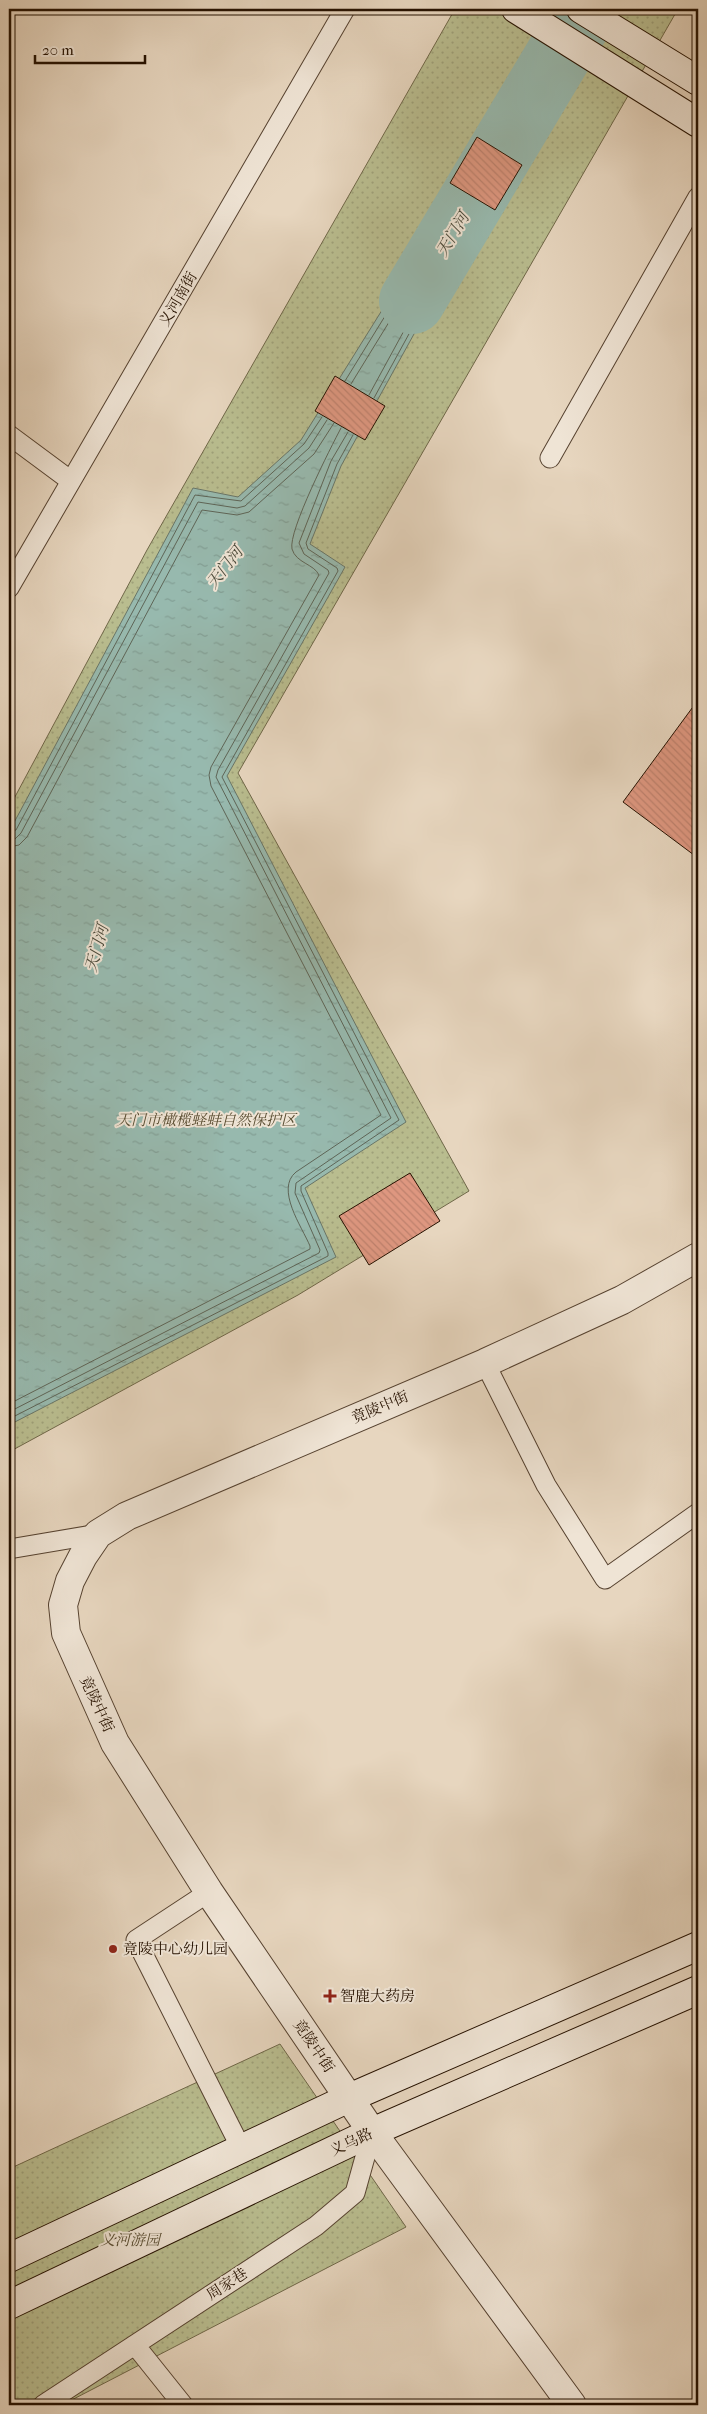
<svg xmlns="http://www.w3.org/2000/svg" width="707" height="2414" viewBox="0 0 707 2414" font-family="'IM FELL French Canon','Noto Serif SC',serif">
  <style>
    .park { fill: url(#park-dots); stroke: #6f6748 }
    .water { fill: url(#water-ripples); stroke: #697668 }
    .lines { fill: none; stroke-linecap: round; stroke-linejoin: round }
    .shore { stroke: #5e6557; stroke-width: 1 }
    .river { stroke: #97b9ae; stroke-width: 66 }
    .building { fill: url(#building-back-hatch); stroke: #251100 }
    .lane-casing { stroke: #564230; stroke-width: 21 }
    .street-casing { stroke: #564230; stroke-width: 30 }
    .secondary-casing { stroke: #251100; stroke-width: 30 }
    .lane { stroke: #efe4d5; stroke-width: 19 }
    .street { stroke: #efe4d5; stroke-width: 28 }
    .secondary { stroke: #efe4d5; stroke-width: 28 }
    .poi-dot { fill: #8f2418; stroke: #efe4d5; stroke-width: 2 }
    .labels { text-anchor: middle; stroke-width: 4; stroke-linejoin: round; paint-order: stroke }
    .street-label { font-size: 15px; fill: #251100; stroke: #efe4d5 }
    .park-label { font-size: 15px; font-style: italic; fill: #594d32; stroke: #efe4d5 }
    .poi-label { font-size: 15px; fill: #251100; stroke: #efe4d5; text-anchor: start }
    .water-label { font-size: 16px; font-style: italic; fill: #4d4c3d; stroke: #efe4d5 }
  </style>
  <defs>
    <pattern id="park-dots" width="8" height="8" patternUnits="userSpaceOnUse" patternTransform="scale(1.25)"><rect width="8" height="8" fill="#b9bd8f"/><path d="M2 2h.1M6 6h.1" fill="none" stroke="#9fa17a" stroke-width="1.8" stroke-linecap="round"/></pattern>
    <pattern id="water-ripples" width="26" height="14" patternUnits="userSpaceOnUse" patternTransform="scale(1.25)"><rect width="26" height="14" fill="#97b9ae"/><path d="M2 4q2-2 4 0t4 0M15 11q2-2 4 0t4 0" fill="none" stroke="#829e94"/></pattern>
    <pattern id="building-back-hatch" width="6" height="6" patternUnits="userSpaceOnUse" patternTransform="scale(1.25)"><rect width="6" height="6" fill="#de9780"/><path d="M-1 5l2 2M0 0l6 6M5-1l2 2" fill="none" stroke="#be816d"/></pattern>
  </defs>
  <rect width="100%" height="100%" fill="#e7d6bf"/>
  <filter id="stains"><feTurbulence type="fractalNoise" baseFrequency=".004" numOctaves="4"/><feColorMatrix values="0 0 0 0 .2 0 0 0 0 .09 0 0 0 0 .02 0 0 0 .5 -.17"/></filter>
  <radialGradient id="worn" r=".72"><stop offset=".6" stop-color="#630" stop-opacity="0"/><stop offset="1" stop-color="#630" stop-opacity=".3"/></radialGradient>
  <path class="park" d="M455,9H678L238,773L469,1191L298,1295L9,1452V808L147,550Z
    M280,2044L406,2227L62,2405H9V2169Z"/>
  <path class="water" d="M442,214L471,231L341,466L310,544L345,567L227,776L406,1122L305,1188L336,1257L9,1425V832L193,488L238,497L301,440Z"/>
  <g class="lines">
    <path class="shore" d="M345,381L443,222L446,221L462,231L463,235L374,398
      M351,384L445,231L454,234L455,237L369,395
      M9,833L16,830L195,495L241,501L304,444L322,417
      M9,840L15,839L21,833L198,502L237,508L245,506L309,448L327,420
      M9,847L19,845L27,837L202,510L237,515L249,512L314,454L334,423
      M9,1404L310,1249V1246C302,1227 275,1189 296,1172L381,1115L211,786L209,775L211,767L319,575C314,564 296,563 292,549C288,531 331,447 341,428
      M9,1412L319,1253L320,1250L295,1193L296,1183L391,1118L216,777L218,770L329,573L328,570L304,554L299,543L331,461L348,432
      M9,1419L328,1256V1253L301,1191V1186L399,1120L222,777L338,571L337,568L308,549L306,543L337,464L353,435"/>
    <path class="river" d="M412,301L586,9"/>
  </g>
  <path class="building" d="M477,137L522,165L495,210L450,183Z
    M335,376L385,406L365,440L315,411Z
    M698,700V858L623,802Z
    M410,1173L440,1221L369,1265L339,1216Z"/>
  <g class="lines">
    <g class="lane-casing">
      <path id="lane" d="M9,435L71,481
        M550,458L698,197
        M9,588L345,9
        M485,1363L546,1485L605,1579L698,1513
        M9,1549L98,1534
        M209,1892L136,1940L241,2148
        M135,2345L183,2405
        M43,2405L316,2226L355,2193L372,2132"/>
    </g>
    <g class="street-casing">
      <path id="street" d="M572,2405L372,2132L209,1892L115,1743L66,1633L63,1605L70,1581L83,1556L98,1534L127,1516L485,1363L622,1300L698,1257"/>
    </g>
    <g class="secondary-casing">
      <path id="secondary" d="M516,9L698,123
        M581,9L698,81
        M9,2258L349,2098L698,1946
        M9,2305L372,2132L698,1990"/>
    </g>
    <use href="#lane" class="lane"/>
    <use href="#street" class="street"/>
    <use href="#secondary" class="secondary"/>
  </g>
  <g class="poi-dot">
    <circle cx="113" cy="1949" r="5"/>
    <path d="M327.5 1988.5h5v5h5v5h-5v5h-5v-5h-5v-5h5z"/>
  </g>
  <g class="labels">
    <g class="street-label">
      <text transform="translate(178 299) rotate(-60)" y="5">义河南街</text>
      <text transform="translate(380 1407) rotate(-23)" y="5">竟陵中街</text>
      <text transform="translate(97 1704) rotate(65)" y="5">竟陵中街</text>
      <text transform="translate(314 2046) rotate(56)" y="5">竟陵中街</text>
      <text transform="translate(351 2142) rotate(-25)" y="5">义乌路</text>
      <text transform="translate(227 2284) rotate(-33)" y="5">周家巷</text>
    </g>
    <g class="park-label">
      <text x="206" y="1125">天门市橄榄蛏蚌自然保护区</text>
      <text x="130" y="2245">义河游园</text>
    </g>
    <g class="poi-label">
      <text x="123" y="1954">竟陵中心幼儿园</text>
      <text x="340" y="2001">智鹿大药房</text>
    </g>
    <g class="water-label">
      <text transform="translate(452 234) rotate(-59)" y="6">天门河</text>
      <text transform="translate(224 567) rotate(-52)" y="6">天门河</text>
      <text transform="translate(96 948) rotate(-74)" y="6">天门河</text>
    </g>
  </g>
  <rect width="707" height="2414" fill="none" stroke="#e7d6bf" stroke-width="30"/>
  <rect x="10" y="10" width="687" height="2394" fill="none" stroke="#251100" stroke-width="2.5"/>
  <rect x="15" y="15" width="677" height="2384" fill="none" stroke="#251100"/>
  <path d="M35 55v8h110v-8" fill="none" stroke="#251100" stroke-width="2.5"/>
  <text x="42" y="55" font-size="15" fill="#251100" stroke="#efe4d5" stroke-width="4" paint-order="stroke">20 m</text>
  <rect width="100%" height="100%" filter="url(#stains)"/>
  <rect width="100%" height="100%" fill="url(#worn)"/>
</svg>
